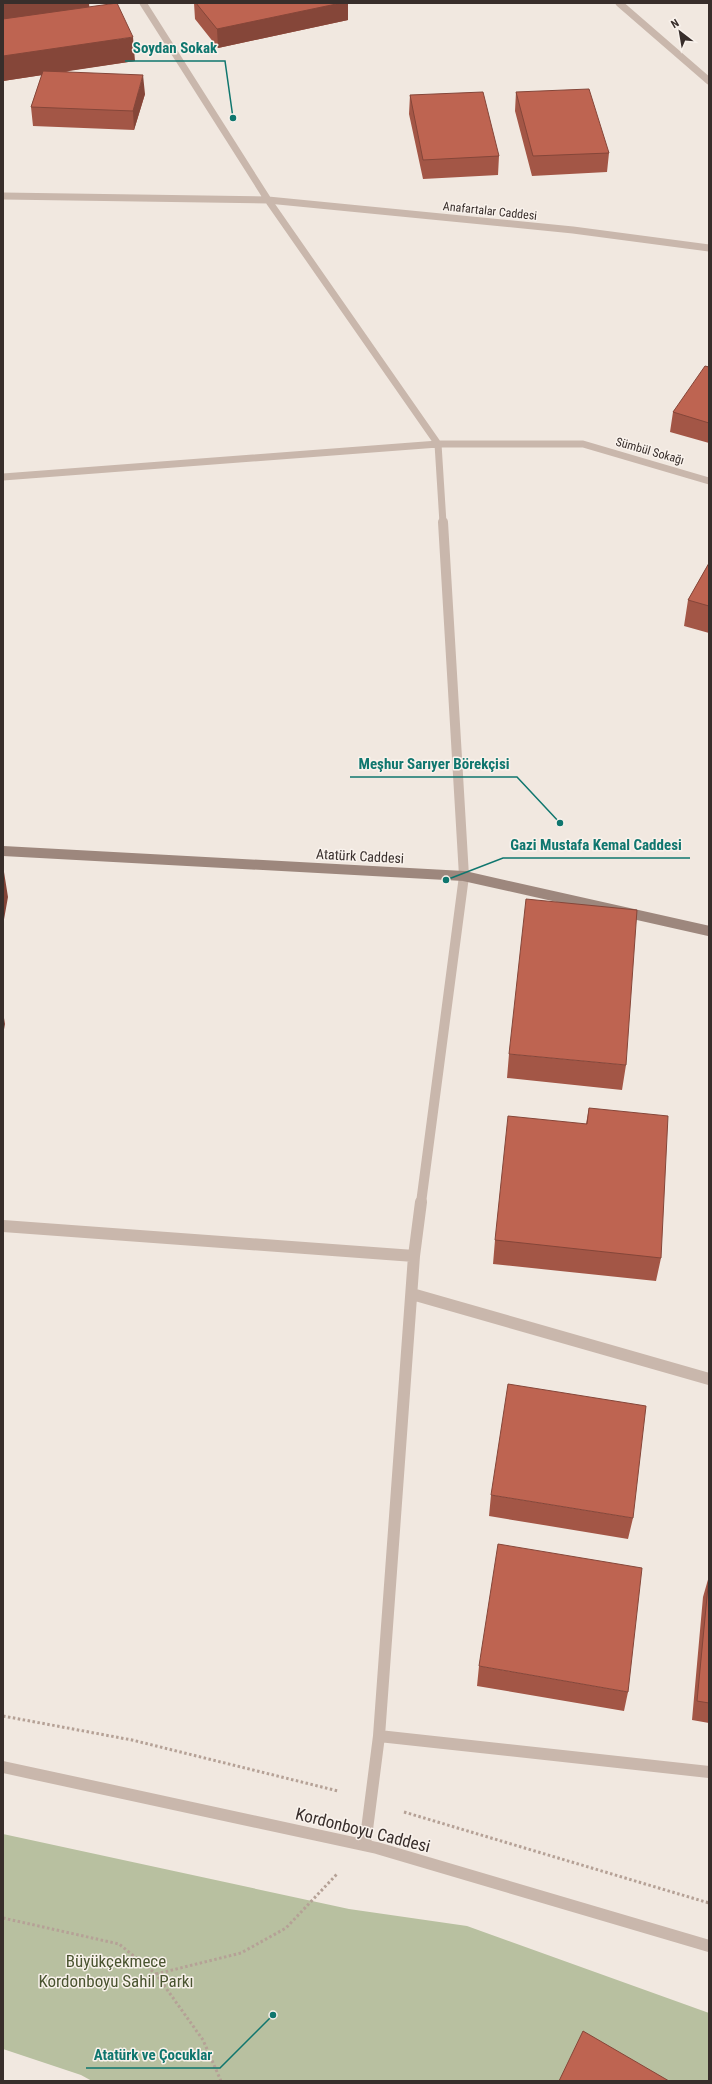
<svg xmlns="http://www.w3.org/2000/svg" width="712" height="2084" viewBox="0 0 712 2084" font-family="'Roboto Condensed',sans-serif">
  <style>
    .green { fill: #b8c0a0 }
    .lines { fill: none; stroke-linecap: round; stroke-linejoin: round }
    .path { stroke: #b5a196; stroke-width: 3; stroke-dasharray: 2.5 2.5; stroke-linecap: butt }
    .street-far2 { stroke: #c9b7ac; stroke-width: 7 }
    .street-far1 { stroke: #c9b7ac; stroke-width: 10 }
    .street { stroke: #c9b7ac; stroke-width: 12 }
    .secondary { stroke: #9d877d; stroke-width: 10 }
    .wall { fill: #a35646 }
    .shaded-wall { fill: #854639 }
    .building { fill: #be6451; stroke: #854639 }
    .labels { text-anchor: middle; stroke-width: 3; stroke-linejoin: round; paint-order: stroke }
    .far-street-label { font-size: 12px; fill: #382e2b; stroke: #f9f2ec }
    .street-label { font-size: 14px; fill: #382e2b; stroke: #f9f2ec }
    .near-street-label { font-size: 17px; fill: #382e2b; stroke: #f9f2ec }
    .near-park-label { font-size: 17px; fill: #4a5430; stroke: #f9f2ec }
    .leader { fill: none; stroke: #0f766e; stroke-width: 1.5 }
    .callout-dot { fill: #0f766e; stroke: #f9f2ec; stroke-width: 1.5 }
    .callout-label { font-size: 15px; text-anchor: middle; font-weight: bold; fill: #0f766e; stroke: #f9f2ec; stroke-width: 3; stroke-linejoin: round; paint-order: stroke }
  </style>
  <rect width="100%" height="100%" fill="#f1e8e0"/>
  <path class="green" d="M3,1834L349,1909L467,1926L709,2013V2081H92L81,2075L3,2049Z"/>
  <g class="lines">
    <path class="path" d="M3,1716L132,1740L338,1791
      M404,1812L709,1903
      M3,1918L119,1944L156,1974L203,2040L221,2081
      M156,1974L241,1953L286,1928L337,1874"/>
    <path class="street-far2" d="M143,3L268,200L438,444L443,523
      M619,3L709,81
      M3,196L268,200L573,230L709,248
      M3,477L438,444H583L709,481"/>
    <path class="street-far1" d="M421,1203L464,876L443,522"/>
    <path class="street" d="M3,1226L414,1256
      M412,1294L709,1379
      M379,1736L709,1772
      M3,1767L377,1848L709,1946
      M365,1845L379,1736L414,1256L421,1202"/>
    <path class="secondary" d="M3,851L464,876L709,931"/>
  </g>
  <path class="wall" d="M3,3L90,7L135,61L66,71L145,94L134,130L33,126L31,107L42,75L3,81Z
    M194,3H348V20L218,48L195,19Z
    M516,92L609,153L607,172L532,176L515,111Z
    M410,95L499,156L498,175L423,179L409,114Z
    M709,367V443L670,432L673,412Z
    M709,563V633L684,626L688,600Z
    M509,1054L626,1065L622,1090L507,1078Z
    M589,1108L661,1258L656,1281L493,1264L495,1240L586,1124Z
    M491,1495L633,1518L628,1539L489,1516Z
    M709,1576V1723L692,1720L703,1597Z
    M479,1666L628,1692L624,1711L477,1686Z"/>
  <path class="shaded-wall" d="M3,3H89L90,15L3,27Z
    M341,3H348V20L218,48L217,29Z
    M133,37L135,61L3,81V56Z
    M143,75L145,94L134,130L133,111Z
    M4,872L8,897L3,925V877Z
    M3,1012L5,1024L3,1035Z"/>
  <path class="building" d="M117,3L133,37L3,56V19Z
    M196,3H341L217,29Z
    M43,71L143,75L133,111L31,107Z
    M589,89L609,153L533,156L516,92Z
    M483,92L499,156L423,160L410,95Z
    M705,366L709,367V423L673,412Z
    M709,563V606L688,600Z
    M526,899L637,910L626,1065L509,1054Z
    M589,1108L668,1116L661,1258L495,1240L508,1116L587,1124Z
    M508,1384L646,1406L633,1518L491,1495Z
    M498,1544L642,1568L628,1692L479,1666Z
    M709,1576V1703L697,1701Z
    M583,2031L669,2081H559Z"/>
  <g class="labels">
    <g class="far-street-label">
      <text transform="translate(490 211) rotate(6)" y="4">Anafartalar Caddesi</text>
      <text transform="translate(650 451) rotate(16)" y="4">Sümbül Sokağı</text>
    </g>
    <g class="street-label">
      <text transform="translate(360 856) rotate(3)" y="5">Atatürk Caddesi</text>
    </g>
    <g class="near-street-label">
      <text transform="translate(363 1830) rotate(14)" y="6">Kordonboyu Caddesi</text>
    </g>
    <g class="near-park-label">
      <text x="116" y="1967">Büyükçekmece<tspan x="116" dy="20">Kordonboyu Sahil Parkı</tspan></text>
    </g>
  </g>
  <path class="leader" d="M233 118L225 61H125M560 823L517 777H350M446 880L503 858H690M273 2015L220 2068H86"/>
  <g class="callout-dot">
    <circle cx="233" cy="118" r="4"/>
    <circle cx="560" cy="823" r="4"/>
    <circle cx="446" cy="880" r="4"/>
    <circle cx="273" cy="2015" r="4"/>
  </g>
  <g class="callout-label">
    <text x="175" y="53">Soydan Sokak</text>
    <text x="434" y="769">Meşhur Sarıyer Börekçisi</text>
    <text x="596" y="850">Gazi Mustafa Kemal Caddesi</text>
    <text x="153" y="2060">Atatürk ve Çocuklar</text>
  </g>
  <rect width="712" height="2084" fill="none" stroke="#382e2b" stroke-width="8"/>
  <g transform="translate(680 32) rotate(329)" stroke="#f9f2ec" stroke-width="3" paint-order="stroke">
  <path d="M0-3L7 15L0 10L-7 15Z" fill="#382e2b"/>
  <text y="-6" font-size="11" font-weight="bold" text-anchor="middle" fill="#382e2b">N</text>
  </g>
</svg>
